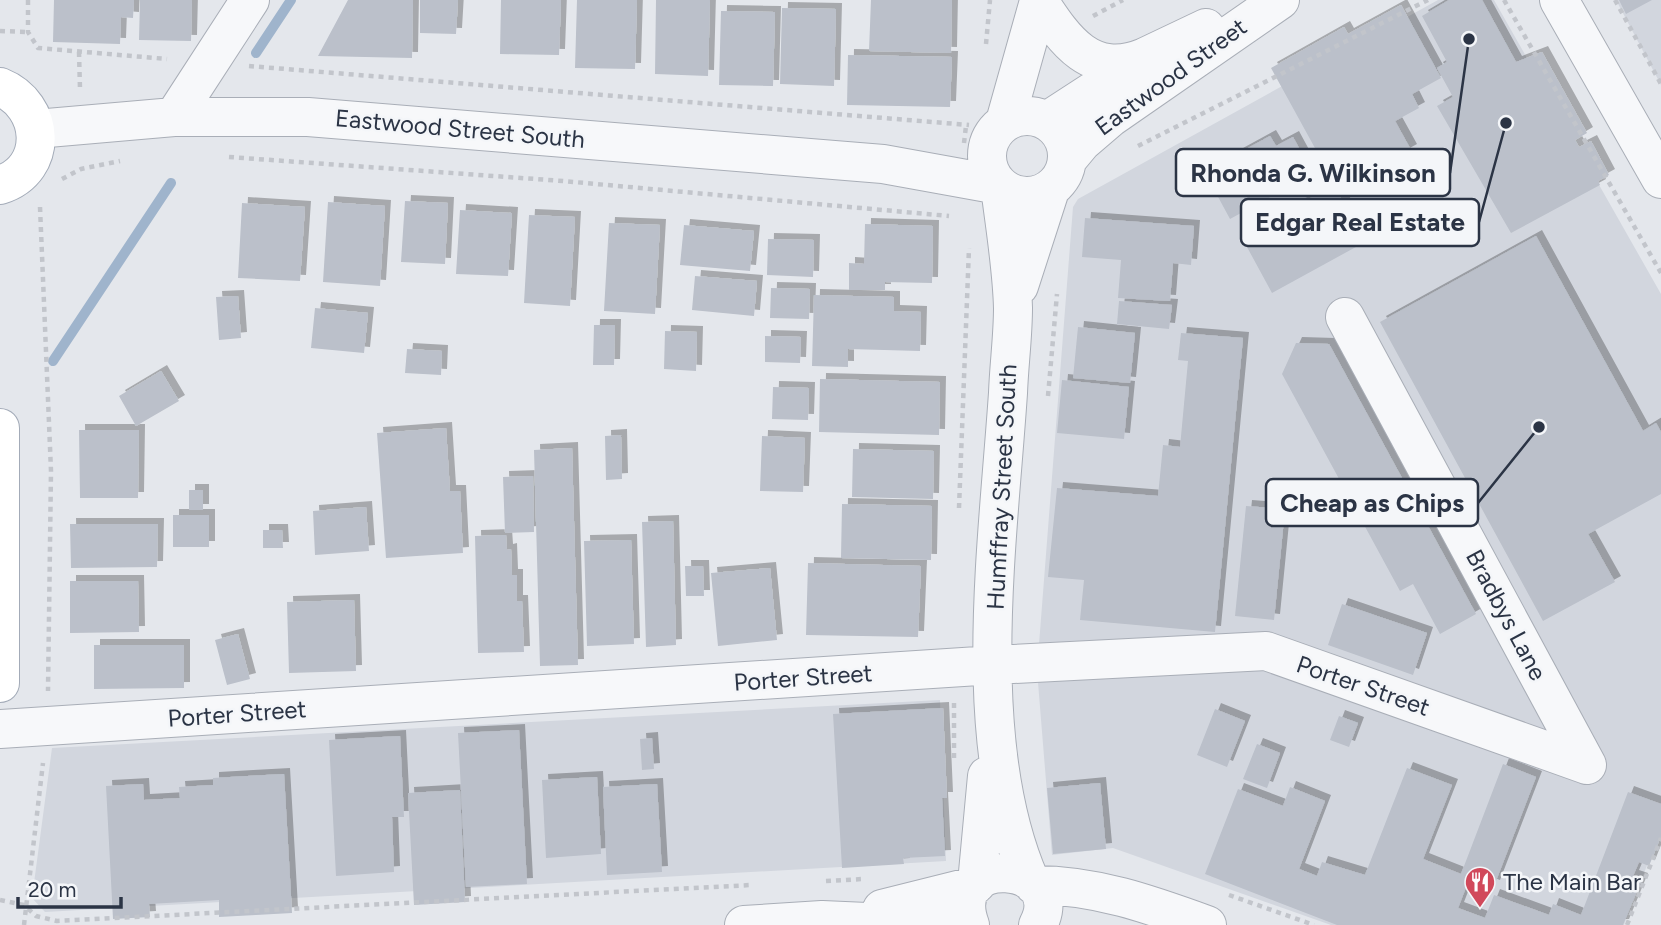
<svg xmlns="http://www.w3.org/2000/svg" width="1661" height="925" viewBox="0 0 1661 925" font-family="Figtree,sans-serif">
  <style>
    .built { fill: #d2d6de }
    .lines { fill: none; stroke-linecap: round; stroke-linejoin: round }
    .stream { stroke: #9fb4cc; stroke-width: 10 }
    .building { fill: #bbc0ca; filter: url(#shadow) }
    .minor-casing { stroke: #a9aeb7; stroke-width: 40 }
    .major-casing { stroke: #a3abb8; stroke-width: 40 }
    .path { stroke: #c2c5cb; stroke-width: 4.5; stroke-dasharray: 5 5; stroke-linecap: butt }
    .minor { stroke: #f7f8fa; stroke-width: 38 }
    .major { stroke: #fff; stroke-width: 38 }
    .labels { text-anchor: middle; stroke-width: 5; stroke-linejoin: round; paint-order: stroke }
    .street-label { font-size: 24px; fill: #2b3445; stroke: #f4f6f9 }
    .poi-label { font-size: 24px; fill: #2b3445; stroke: #f4f6f9; text-anchor: start }
    .leader { fill: none; stroke: #2b3445; stroke-width: 2.5 }
    .callout-dot { fill: #2b3445; stroke: #f4f6f9; stroke-width: 2.5 }
    .callout { fill: #f4f6f9; stroke: #2b3445; stroke-width: 2.5 }
    .callout-label { font-size: 26px; text-anchor: middle; font-weight: bold; fill: #2b3445 }
  </style>
  <defs>
    <filter id="shadow"><feDropShadow dx="6" dy="-6" stdDeviation="0" flood-color="#0004"/></filter>
  </defs>
  <rect width="100%" height="100%" fill="#e4e7ec"/>
  <path class="built" d="M1438,0H1494L1661,294V829L1624,925H1331L1113,848L1052,855L1037,670L1073,207L1078,199Z
    M1616,0H1661V85Z
    M940,700L946,861L45,912L32,898L52,748Z"/>
  <g class="lines">
    <path class="stream" d="M256,53L291,0
      M53,361L171,183"/>
  </g>
  <path class="building" d="M54,0H134L133,18L121,17L120,44L53,42Z
    M140,0H192L191,41L139,40Z
    M348,0H413L412,58L318,56Z
    M420,0H458L456,34L420,33Z
    M501,0H561L559,55L500,54Z
    M577,0H637L635,69L575,68Z
    M656,0H710L708,76L655,74Z
    M871,0H952L951,53L869,51Z
    M1449,0H1482L1516,62L1542,52L1587,133L1575,140L1579,147L1591,141L1609,175L1598,181L1600,185L1511,233L1437,106L1453,97L1437,68L1447,62L1422,16Z
    M1619,0H1652L1626,14Z
    M1401,5L1441,78L1412,94L1419,108L1395,121L1411,150L1338,190L1271,68L1344,27L1348,34Z
    M782,8L836,9L834,86L780,84Z
    M721,11L775,12L773,86L719,85Z
    M848,55L952,57L950,107L847,105Z
    M1270,136L1276,146L1293,137L1313,174L1230,219L1210,182L1231,171L1226,160Z
    M1334,185L1365,242L1272,293L1241,236Z
    M405,201L448,203L445,264L401,262Z
    M328,202L385,206L380,286L323,282Z
    M242,203L305,207L300,281L238,278Z
    M460,210L512,213L508,276L456,274Z
    M529,215L575,217L570,306L524,303Z
    M1085,218L1194,226L1191,265L1173,263L1170,301L1118,298L1121,260L1082,257Z
    M609,223L660,225L655,314L604,311Z
    M865,224L933,226L932,283L885,282V290H849V263L864,264Z
    M684,225L754,231L750,271L680,265Z
    M1536,236L1643,431L1656,423L1661,432V494L1588,534L1615,582L1543,621L1380,322Z
    M768,239L814,240L813,277L767,275Z
    M695,276L757,281L754,316L692,310Z
    M771,288L810,289L809,319L770,318Z
    M814,295L894,297V311L921,312L920,351L848,349V367L812,366Z
    M238,296L241,338L219,340L216,297Z
    M1119,301L1172,305L1169,329L1117,324Z
    M315,308L368,313L364,353L311,348Z
    M594,325H615L614,365H593Z
    M1078,327L1135,333L1130,383L1073,378Z
    M665,331L697,332L696,371L664,369Z
    M1181,333L1243,338L1215,632L1080,620L1084,580L1048,577L1057,488L1158,496L1163,445L1180,447L1188,361L1178,360Z
    M765,336L801,337L800,363L765,362Z
    M1296,343L1329,344L1476,614L1440,634L1413,584L1400,591L1282,374Z
    M407,349L442,351L441,375L405,373Z
    M161,371L179,401L136,426L119,396Z
    M820,379L940,382L939,435L819,432Z
    M1062,380L1129,387L1124,439L1057,433Z
    M773,387L809,388L808,420L772,419Z
    M446,428L450,491H460L463,553L386,558L377,433Z
    M79,430H139L138,498H80Z
    M621,435L622,479L606,480L605,436Z
    M762,436L805,438L803,492L760,491Z
    M572,448L578,665L540,666L534,450Z
    M853,449L934,451L933,499L852,497Z
    M533,476L534,532L505,533L503,477Z
    M189,490H203V510H189Z
    M842,504L932,506L931,560L841,558Z
    M1246,506L1285,509L1274,620L1235,616Z
    M366,507L369,551L315,555L313,511Z
    M173,515H209V547H173Z
    M673,521L676,645L646,647L642,522Z
    M70,524H158L157,567L71,568Z
    M263,530H282L283,548H263Z
    M506,535L507,550L511,549L512,575H517V601H522L524,652L478,653L475,536Z
    M631,540L634,644L587,646L584,541Z
    M808,563L921,566L918,637L806,635Z
    M685,566H703L704,596H686Z
    M770,568L777,640L718,646L711,573Z
    M70,581H138L139,632L70,633Z
    M354,600L356,671L289,673L287,602Z
    M1342,604L1427,633L1413,675L1328,645Z
    M238,634L250,679L227,685L215,640Z
    M94,645H184V688L94,689Z
    M943,708L947,798H942L945,856L903,858L904,864L842,868L833,714Z
    M1215,709L1245,721L1227,767L1197,755Z
    M1339,716L1358,723L1349,747L1330,740Z
    M519,730L527,884L466,887L458,733Z
    M400,736L404,817H392L394,872L336,876L329,740Z
    M652,738L654,769L642,770L640,739Z
    M1257,744L1280,753L1267,788L1243,779Z
    M1503,764L1536,777L1494,886L1470,877L1458,908L1485,918L1494,895L1549,915L1553,904L1581,915L1628,792L1661,804V836L1649,866L1639,862L1633,876L1642,879L1623,925H1337L1205,874L1238,789L1283,806L1290,787L1325,801L1299,869L1317,876L1322,862L1365,875L1407,768L1452,785L1423,859L1461,874Z
    M284,774L292,913L219,917V900L149,904L150,917L113,919L106,786L143,784L144,800L180,798L179,787L213,785V778Z
    M597,777L601,854L546,858L542,780Z
    M1100,783L1106,849L1053,854L1047,788Z
    M657,784L662,872L607,875L603,787Z
    M460,790L465,902L414,905L408,793Z"/>
  <g class="lines">
    <g class="minor-casing">
      <path id="minor" d="M1559,0L1661,179
        M1039,1C1065,41 1091,79 1145,57
        M987 156a40 40 0 1 1 80 0a40 40 0 1 1-80 0Z
        M174,117L250,0
        M1047,121L1147,56L1206,28
        M1005,122L1039,1
        M36,129L174,117H308L883,164L999,185
        M1067,160L1082,142L1110,118L1280,0
        M1000,187C1005,227 1012,268 1013,308C1013,336 1009,365 1008,393C998,542 969,742 1030,881
        M1019,286L1050,190
        M1345,317L1587,765
        M0,729L994,665L1266,651L1587,765
        M977,883L987,776
        M1034,885C1096,885 1149,904 1207,925
        M882,909L974,886
        M744,925L822,920L934,925
        M970,925C943,850 1071,862 1038,925"/>
    </g>
    <g class="major-casing">
      <path id="major" d="M0,87C45,105 50,169 0,185
        M0,428V683"/>
    </g>
    <path class="path" d="M28,0V32L38,48L167,59
      M1504,0L1661,273
      M1615,0L1661,84
      M1093,16L1123,0
      M0,31L28,32
      M986,44L990,0
      M79,52L80,89
      M249,66L969,125
      M964,143L966,126
      M1138,146L1428,0
      M229,157L563,181L949,216
      M62,179L81,169L120,161
      M40,207L51,471L48,691
      M1048,396L1057,294
      M959,508L969,248
      M954,703V760
      M826,881L863,879
      M1229,895L1314,925
      M0,900L24,905L36,916L57,921L751,885
      M24,925L43,763
      M1627,925L1661,838"/>
    <use href="#minor" class="minor"/>
    <use href="#major" class="major"/>
  </g>
  <defs>
    <g id="restaurant-pin" transform="scale(1.575)"><path d="M0 17L-7.5 6A9.5 9.5 0 1 1 7.5 6Z" fill="#d1495b" stroke="#f4f6f9"/><path d="M-5-6h1v4h1v-4h1v4h1v-4h1v5L-1.5 .5V6h-2V.5L-5-1ZM5-6V6H3V1.5H1.5Q1.5-4 5-6Z" fill="#fff"/></g>
  </defs>
  <g fill-rule="evenodd">
    <use href="#restaurant-pin" x="1480" y="882"/>
  </g>
  <g class="labels">
    <g class="street-label">
      <text transform="translate(1171 77) rotate(-36)" y="8">Eastwood Street</text>
      <text transform="translate(460 129) rotate(5)" y="8">Eastwood Street South</text>
      <text transform="translate(1002 487) rotate(-87)" y="8">Humffray Street South</text>
      <text transform="translate(1506 615) rotate(62)" y="8">Bradbys Lane</text>
      <text transform="translate(803 678) rotate(-4)" y="8">Porter Street</text>
      <text transform="translate(1363 686) rotate(19)" y="8">Porter Street</text>
      <text transform="translate(237 714) rotate(-4)" y="8">Porter Street</text>
    </g>
    <g class="poi-label">
      <text x="1503" y="890">The Main Bar</text>
    </g>
  </g>
  <path class="leader" d="M1469 39L1450 173M1506 123L1479 222M1539 427L1478 503"/>
  <g class="callout-dot">
    <circle cx="1469" cy="39" r="7"/>
    <circle cx="1506" cy="123" r="7"/>
    <circle cx="1539" cy="427" r="7"/>
  </g>
  <g class="callout">
    <rect x="1176" y="149" width="274" height="47" rx="7"/>
    <rect x="1241" y="199" width="238" height="47" rx="7"/>
    <rect x="1266" y="479" width="212" height="47" rx="7"/>
  </g>
  <g class="callout-label">
    <text x="1313" y="182">Rhonda G. Wilkinson</text>
    <text x="1360" y="231">Edgar Real Estate</text>
    <text x="1372" y="512">Cheap as Chips</text>
  </g>
  <path d="M18 897v10h103v-10" fill="none" stroke="#2b3445" stroke-width="3.5"/>
  <text x="28" y="897" font-size="21" fill="#2b3445" stroke="#f4f6f9" stroke-width="5" paint-order="stroke">20 m</text>
</svg>
